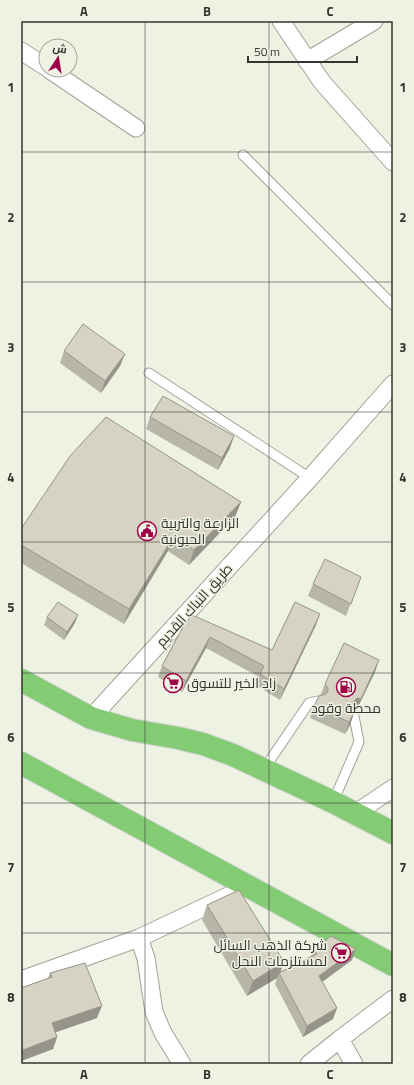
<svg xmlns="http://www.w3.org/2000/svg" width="414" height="1085" viewBox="0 0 414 1085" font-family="'Titillium Web',Cairo,sans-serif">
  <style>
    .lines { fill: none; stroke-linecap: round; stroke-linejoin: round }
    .service-casing { stroke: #a1a497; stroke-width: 11 }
    .minor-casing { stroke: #a1a497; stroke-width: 19 }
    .trunk-casing { stroke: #d2d3d1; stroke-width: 24 }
    .service { stroke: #fff; stroke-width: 9 }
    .minor { stroke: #fff; stroke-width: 17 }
    .trunk { stroke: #84cc74; stroke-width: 22 }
    .wall { fill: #b8b5a9 }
    .shaded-wall { fill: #969489 }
    .building { fill: #d6d3c4; stroke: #969489 }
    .grid { fill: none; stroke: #33352f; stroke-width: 1; stroke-opacity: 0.55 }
    .labels { text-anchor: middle; stroke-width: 3; stroke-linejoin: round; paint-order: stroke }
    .poi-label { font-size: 14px; fill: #33352f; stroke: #eef2e3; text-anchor: start }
    .street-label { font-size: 14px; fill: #33352f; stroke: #eef2e3 }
    .neatline { fill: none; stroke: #33352f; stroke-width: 1.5 }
    .grid-label { font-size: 13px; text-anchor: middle; font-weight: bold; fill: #33352f }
  </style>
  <rect width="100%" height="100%" fill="#eef2e3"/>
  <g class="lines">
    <g class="service-casing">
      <path id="service" d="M243,155L393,305
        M149,373L310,478
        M264,769L309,703L318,701
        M333,802L359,742L354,716"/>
    </g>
    <g class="minor-casing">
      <path id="minor" d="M281,21L322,82L393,162
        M21,51L46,67
        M307,61L374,21
        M50,70L136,128
        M91,718L310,478L393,384
        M356,813L393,788
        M139,938L146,958L154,1012L163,1033L182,1064
        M21,980L139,938L228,896
        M340,1039L354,1064
        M309,1064L340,1039L393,999"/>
    </g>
    <g class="trunk-casing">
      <path id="trunk" d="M21,680L91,718L132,730L178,738L203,744L233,755L333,802L393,833
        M21,763L393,965"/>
    </g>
    <use href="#service" class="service"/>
    <use href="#minor" class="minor"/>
    <use href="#trunk" class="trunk"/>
  </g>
  <path class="wall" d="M64,351L125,354L120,366L101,393L60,363Z
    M150,417L230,448L218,470L146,429Z
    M241,502L235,517L189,565L168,551L124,624L21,563V529Z
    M361,577L346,616L308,596L313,584Z
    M47,617L75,623L64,640L44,625Z
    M184,625L272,650L316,625L280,700L256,685L259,677L206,648L182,692L158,677L162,666Z
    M375,672L356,711L354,710V713L350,725L345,734L310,718L314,706L320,696L325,684Z
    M207,905L284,962L280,972L311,956L314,950L352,960L322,982L337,1008L333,1019L303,1037L275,984L277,978L247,996L202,920Z
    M50,973L97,1018L55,1032L57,1037L53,1049L21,1061V988L48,978Z"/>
  <path class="shaded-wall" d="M125,354L120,366L101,393L105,381Z
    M234,436L230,448L218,470L222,458Z
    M241,502L235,517L189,565L194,550Z
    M174,536L168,551L124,624L129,609Z
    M320,614L316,625L280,700L284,689Z
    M78,615L75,623L64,640L67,632Z
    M210,637L206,648L182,692L186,681Z
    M379,660L375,672L356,711L352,710L353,702Z
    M354,713L350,725L345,734L349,722Z
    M356,949L352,960L315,987L319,976Z
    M284,962L280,974L279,973L277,978L247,996L253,981Z
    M102,1006L97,1018L48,1035L52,1023Z
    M337,1008L333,1019L303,1037L307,1026Z
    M57,1037L53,1049L21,1061V1055L23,1050Z"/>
  <path class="building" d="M83,324L125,354L105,381L64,351Z
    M163,396L234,436L222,458L150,417Z
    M106,417L241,502L194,550L174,536L129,609L21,545V529L70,456Z
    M325,559L361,577L351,604L313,584Z
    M58,602L78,615L67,632L47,617Z
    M295,602L320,614L284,689L260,674L264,666L210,637L186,681L162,666L184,625L192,615L272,650Z
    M344,643L379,660L361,699L357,698L353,702L354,713L349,722L314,706L319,696L326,694L328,691V688L325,684Z
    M239,890L284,962L253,981L207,905Z
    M331,936L356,949L319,976L337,1008L307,1026L279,973L317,954L314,950Z
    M85,963L102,1006L52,1023L57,1037L23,1050L21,1041V988L52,977L50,973Z"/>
  <path class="grid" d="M145,21V1064M269,21V1064M21,152H393M21,282H393M21,412H393M21,542H393M21,673H393M21,803H393M21,933H393"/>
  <defs>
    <g id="civic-ring" transform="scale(1)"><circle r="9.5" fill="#eef2e3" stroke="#9f0246" stroke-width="1.5"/><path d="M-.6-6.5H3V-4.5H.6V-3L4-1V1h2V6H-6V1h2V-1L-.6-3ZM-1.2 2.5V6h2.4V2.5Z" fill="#9f0246"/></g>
    <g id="supermarket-ring" transform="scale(1)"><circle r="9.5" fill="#eef2e3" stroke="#9f0246" stroke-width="1.5"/><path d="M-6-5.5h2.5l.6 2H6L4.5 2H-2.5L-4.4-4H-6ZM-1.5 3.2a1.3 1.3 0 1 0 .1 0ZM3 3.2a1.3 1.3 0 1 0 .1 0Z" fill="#9f0246"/></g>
    <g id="fuel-ring" transform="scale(1)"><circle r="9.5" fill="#eef2e3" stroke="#9f0246" stroke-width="1.5"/><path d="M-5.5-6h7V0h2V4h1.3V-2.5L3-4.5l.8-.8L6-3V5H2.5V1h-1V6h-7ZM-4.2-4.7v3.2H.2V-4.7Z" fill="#9f0246"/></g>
  </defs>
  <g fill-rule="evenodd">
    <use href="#civic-ring" x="147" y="531"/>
    <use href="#supermarket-ring" x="173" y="683"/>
    <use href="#fuel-ring" x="346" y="687"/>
    <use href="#supermarket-ring" x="341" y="953"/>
  </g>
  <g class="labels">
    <g class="poi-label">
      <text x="161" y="528">الزارعة والتربية<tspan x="161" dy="16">الحيونية</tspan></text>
      <text x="187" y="688">زاد الخير للتسوق</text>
      <text x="346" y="713" text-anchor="middle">محطة وقود</text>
      <text x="327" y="950" text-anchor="end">شركة الذهب السائل<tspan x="327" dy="16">لمستلزمات النحل</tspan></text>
    </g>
    <g class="street-label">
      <text transform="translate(194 605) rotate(-48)" y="5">طريق النباك القديم</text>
    </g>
  </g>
  <rect width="414" height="1085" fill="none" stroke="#eef2e3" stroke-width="44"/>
  <g transform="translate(58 58) rotate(12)"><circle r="19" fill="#eef2e3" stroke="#a3a69b"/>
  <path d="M0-3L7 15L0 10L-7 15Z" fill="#9f0246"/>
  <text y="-6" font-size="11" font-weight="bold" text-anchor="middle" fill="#33352f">ش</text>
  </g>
  <path d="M248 56v6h109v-6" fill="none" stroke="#33352f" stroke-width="2"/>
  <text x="254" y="56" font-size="12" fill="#33352f" stroke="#eef2e3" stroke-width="3" paint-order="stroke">50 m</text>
  <rect x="22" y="22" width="370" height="1041" class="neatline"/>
  <g class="grid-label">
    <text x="84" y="16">A</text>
    <text x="207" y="16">B</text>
    <text x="330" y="16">C</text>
    <text x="11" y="92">1</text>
    <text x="403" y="92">1</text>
    <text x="11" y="222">2</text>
    <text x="403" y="222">2</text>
    <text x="11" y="352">3</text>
    <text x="403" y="352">3</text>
    <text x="11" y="482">4</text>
    <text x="403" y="482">4</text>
    <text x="11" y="612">5</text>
    <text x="403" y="612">5</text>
    <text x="11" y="742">6</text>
    <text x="403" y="742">6</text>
    <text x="11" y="872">7</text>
    <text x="403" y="872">7</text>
    <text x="11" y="1002">8</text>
    <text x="403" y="1002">8</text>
    <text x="84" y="1079">A</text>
    <text x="207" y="1079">B</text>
    <text x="330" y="1079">C</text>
  </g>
</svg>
